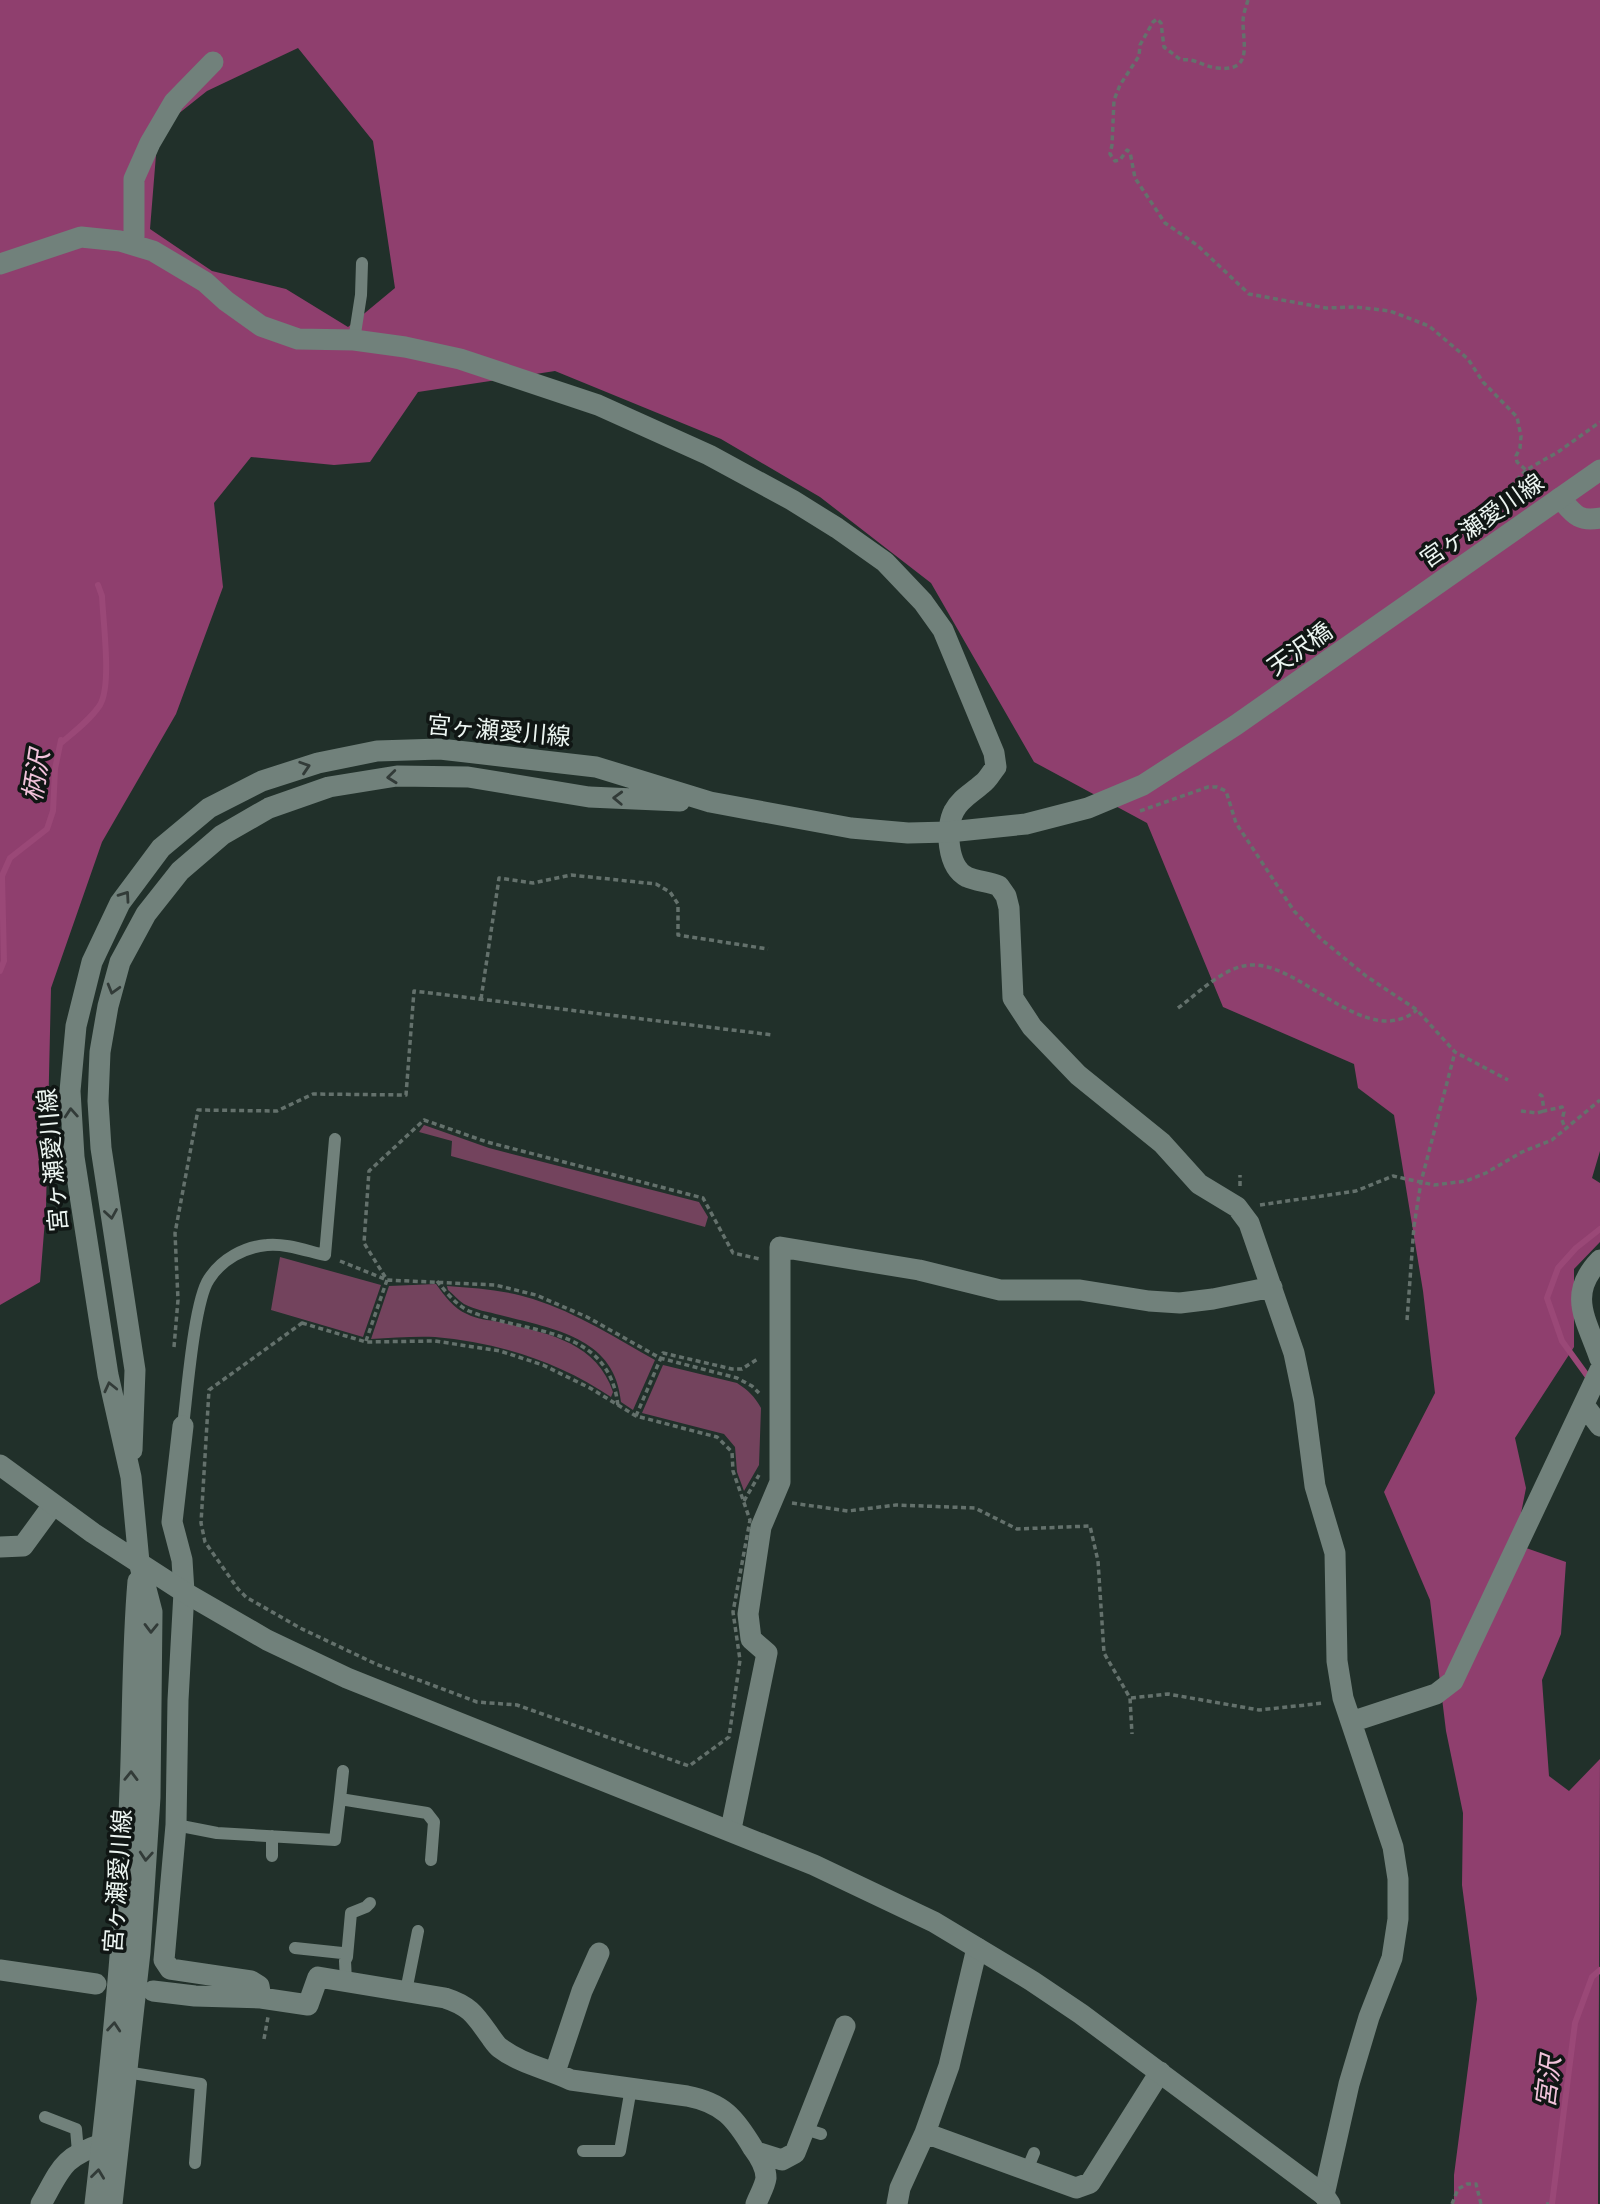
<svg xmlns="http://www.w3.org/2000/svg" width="1600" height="2204" viewBox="0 0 1600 2204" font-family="Figtree,'Noto Sans JP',sans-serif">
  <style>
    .green { fill: #73435d }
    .forest { fill: #8f3f6e; fill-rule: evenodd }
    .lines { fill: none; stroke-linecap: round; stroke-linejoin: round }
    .stream { stroke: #9a4877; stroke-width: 6 }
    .path { stroke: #64716c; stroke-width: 3.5; stroke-dasharray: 5 3.5; stroke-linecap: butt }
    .lane { stroke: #71817b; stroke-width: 12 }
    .street { stroke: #71817b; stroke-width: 21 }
    .secondary { stroke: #71817b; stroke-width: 21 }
    .oneway { stroke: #323b38 }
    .labels { text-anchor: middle; stroke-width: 7; stroke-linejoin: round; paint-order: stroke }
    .street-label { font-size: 24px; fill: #ecf5f1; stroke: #101614 }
    .water-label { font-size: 26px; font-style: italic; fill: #f2c3db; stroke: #101614 }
  </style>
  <rect width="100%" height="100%" fill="#21302a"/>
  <path class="green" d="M424,1125L489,1148L699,1202L708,1217L705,1227L451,1156L452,1141L419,1132Z
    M280,1257L381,1285L363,1337L271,1310Z
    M436,1284C444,1295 454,1309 467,1314C476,1319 489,1320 499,1322C545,1333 596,1341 613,1392L611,1397C560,1362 497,1342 435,1337C414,1336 392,1338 371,1339L389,1286Z
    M447,1286C476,1288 505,1290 533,1299C577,1313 616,1338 655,1360L633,1410L621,1402C615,1337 553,1329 500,1315C489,1312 475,1310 464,1304C458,1300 453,1294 448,1290Z
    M663,1365L737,1383C748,1390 755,1397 761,1408L759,1465L744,1491L737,1472L735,1447L724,1434L642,1413Z"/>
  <path class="forest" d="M0,0H1600V1151L1592,1178L1600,1183V1242L1574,1269V1347L1515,1438L1526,1488L1515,1544L1566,1562L1561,1634L1542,1680L1549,1776L1569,1791L1600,1759L1598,2204H1454V2175L1477,1999L1462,1885L1463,1813L1446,1731L1430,1600L1384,1492L1435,1393L1423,1291L1394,1115L1358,1088L1354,1064L1223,1007L1147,823L1034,762L931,583L820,497L721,439L555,371L418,392L370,462L334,465L251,457L214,503L223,587L176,714L102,842L51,988L46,1207L40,1282L0,1305ZM298,48L373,141L395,288L348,327L286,289L212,271L150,229L158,130L207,91Z"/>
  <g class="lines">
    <path class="stream" d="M0,971L4,961L2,876L10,858L47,829L53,811L55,769L61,740V743C74,732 90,720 100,705C112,685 103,622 102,596L98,585
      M1591,1381L1562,1341L1547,1298L1558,1268L1576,1248L1600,1229
      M1552,2204L1575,2023L1592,1977L1600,1970"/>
    <path class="path" d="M1248,0C1246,7 1243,14 1243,22C1243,44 1253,72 1218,68C1203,67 1197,58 1181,60L1164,47L1161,23L1157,19L1153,22L1140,45L1139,56L1120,85L1114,100L1112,145L1110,154L1115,161L1120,160L1127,150L1130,152L1135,178L1165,223L1197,245L1249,294L1326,308L1356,307L1390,311L1429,326L1468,359L1483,382L1517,417L1521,436L1520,448L1516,456L1517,462L1526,470L1558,452L1600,422
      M1475,532L1476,524L1526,470
      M1140,811L1208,787H1217L1226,791L1236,823L1294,911L1321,939L1366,976L1417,1010L1455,1052L1508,1080
      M481,999L499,878L533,883L571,875L656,884L670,892L678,904V935L768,949
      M1178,1008C1200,992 1227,963 1256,965C1306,968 1368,1050 1417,1010
      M1539,1094L1542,1096L1544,1111L1562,1107L1564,1112L1562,1120L1565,1128
      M1521,1111L1537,1113L1544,1111
      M1240,1186V1175
      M1260,1205L1356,1191L1393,1176L1434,1185L1466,1181L1486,1173L1522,1152L1552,1140L1600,1100
      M340,1261L387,1280L495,1285L536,1295L587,1317L660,1358L737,1378L752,1386L759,1393
      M437,1281C446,1292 456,1305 469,1311C526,1335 609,1324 618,1406
      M1407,1320L1414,1226L1421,1182L1455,1052
      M302,1323L366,1342L435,1341L500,1351L543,1365L590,1388L636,1416L717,1437L732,1452L733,1471L750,1520L733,1612L740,1660L729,1737L689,1766L517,1705L477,1702L376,1664L300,1628L246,1597L238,1589L205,1542L201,1523L209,1390Z
      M366,1341L387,1280L364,1243L369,1171L424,1120L487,1142L703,1198L733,1253L760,1259
      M174,1347L178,1300L175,1233L198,1110L277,1111L313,1094L406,1095L414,991L773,1035
      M636,1416L663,1353L732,1369H742L759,1358
      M744,1501L759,1475
      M792,1503L848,1511L896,1505L975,1508L1017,1529L1090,1526L1098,1561L1104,1653L1130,1698L1132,1734
      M1131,1698L1168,1694L1259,1710L1324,1703
      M264,2039L268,2017
      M1452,2204L1458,2189L1467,2184H1476L1481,2204
      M1546,2204H1549"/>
    <path class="lane" d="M354,340L361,295L362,263
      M183,1426C187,1395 194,1301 209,1279C222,1259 244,1247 267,1245C285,1243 307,1251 325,1255L335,1139
      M340,1799L343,1771
      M176,1825L217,1833L335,1840L340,1799L427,1813L434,1822L431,1860
      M272,1836V1856
      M295,1948L342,1953L347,1957
      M346,1981L345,1961L347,1957L351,1913L366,1907L370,1903
      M406,1991L418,1931
      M126,2072L201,2084L195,2163
      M45,2117L76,2129L78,2152
      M805,2129L821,2134
      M583,2151H620L631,2088
      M1027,2170L1034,2153"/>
    <path class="street" d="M134,245V179L150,143L174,102L213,62
      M0,264L81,237L120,241L153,251L205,282L226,301L261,326L298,339L354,340L405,347L460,359L598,405L709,455L792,500L837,528L885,562L923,602L943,630L994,753L996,767C991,773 988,780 982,784C972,793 960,799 954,811C945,828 947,867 967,877C976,881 989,882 999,886L1006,896L1009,908L1013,998L1032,1027L1078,1075L1162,1143L1199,1184L1237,1207L1249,1223L1294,1353L1304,1401L1315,1486L1335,1553L1337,1661L1343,1698L1393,1847L1398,1879V1919L1392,1958L1369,2017L1349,2084L1324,2195L1330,2204
      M1560,498C1574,514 1578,522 1600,518
      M1600,1260C1566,1295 1587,1320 1600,1359
      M1584,1405L1600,1426
      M183,1426L172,1522L182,1560L184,1592L178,1700L176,1825L164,1960L170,1969L251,1981L259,1986L261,1998
      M0,1547L23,1546L53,1505
      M1351,1722L1436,1694L1453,1681L1600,1370
      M731,1829L767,1653L751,1639L748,1614L761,1527L780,1482V1247L919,1270L1000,1290H1080L1149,1301L1180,1303L1213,1299L1272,1287
      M0,1970L96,1984
      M153,1991L195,1996L261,1998L308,2005L318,1977L445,1998C470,2006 475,2015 490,2036C493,2040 496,2045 500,2048C521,2064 548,2069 571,2080L687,2096C723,2103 735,2118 753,2148C759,2156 766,2168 766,2178C765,2186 759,2196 756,2204
      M555,2072L582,1991L599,1953
      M925,2133L949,2066L977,1948
      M756,2152L782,2160L795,2153L845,2026
      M41,2204C61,2169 62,2157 102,2144
      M897,2204L900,2188L925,2133L1076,2188L1090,2183L1160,2072"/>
    <path class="secondary" d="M132,1450L135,1370L101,1148L98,1101L100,1052L108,1006L120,962L146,914L180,871L222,835L269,808L329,787L397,776L468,777L589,797L680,801
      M0,1465L93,1533L184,1592L267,1640L347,1678L814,1865L934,1922L1032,1981L1081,2014L1324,2195
      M95,2204C111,2066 125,1928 130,1789C133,1720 132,1650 138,1581
      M112,2204L140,1952L150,1797L152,1612L139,1562L131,1477L108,1375L74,1157L70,1091L76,1026L92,962L120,903L161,848L209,808L262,781L318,763L377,751L440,749L596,767L710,802L851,828L908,833L949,832L1026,824L1088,808L1143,785L1236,725L1600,470"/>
  </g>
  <defs><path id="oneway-chevron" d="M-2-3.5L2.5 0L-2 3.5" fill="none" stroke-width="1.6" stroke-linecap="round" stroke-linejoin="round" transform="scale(1.75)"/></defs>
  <g class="oneway">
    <use href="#oneway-chevron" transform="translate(305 767) rotate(-18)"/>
    <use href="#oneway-chevron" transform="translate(392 777) rotate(174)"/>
    <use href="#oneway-chevron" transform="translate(618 798) rotate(-178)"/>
    <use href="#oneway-chevron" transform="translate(125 896) rotate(-55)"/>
    <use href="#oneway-chevron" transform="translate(113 989) rotate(106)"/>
    <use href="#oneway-chevron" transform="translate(71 1113) rotate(-94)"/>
    <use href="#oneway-chevron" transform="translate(111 1214) rotate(81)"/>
    <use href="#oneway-chevron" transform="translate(110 1387) rotate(-103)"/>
    <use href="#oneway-chevron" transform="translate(151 1628) rotate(91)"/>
    <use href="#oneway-chevron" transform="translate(131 1776) rotate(-89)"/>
    <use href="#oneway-chevron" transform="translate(146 1856) rotate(94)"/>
    <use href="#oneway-chevron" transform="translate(114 2027) rotate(-85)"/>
    <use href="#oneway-chevron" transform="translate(98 2174) rotate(-83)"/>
  </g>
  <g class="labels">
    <g class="street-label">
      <text transform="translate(1482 521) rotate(-35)" y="8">宮ヶ瀬愛川線</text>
      <text transform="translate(1300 649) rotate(-35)" y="8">天沢橋</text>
      <text transform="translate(499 731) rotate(5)" y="8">宮ヶ瀬愛川線</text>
      <text transform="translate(53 1160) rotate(-95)" y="8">宮ヶ瀬愛川線</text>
      <text transform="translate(118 1881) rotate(-86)" y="8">宮ヶ瀬愛川線</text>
    </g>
    <g class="water-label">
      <text transform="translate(36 776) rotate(-81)" y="9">柄沢</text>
      <text transform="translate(1548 2082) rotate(-83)" y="9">宮沢</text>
    </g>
  </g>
</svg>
